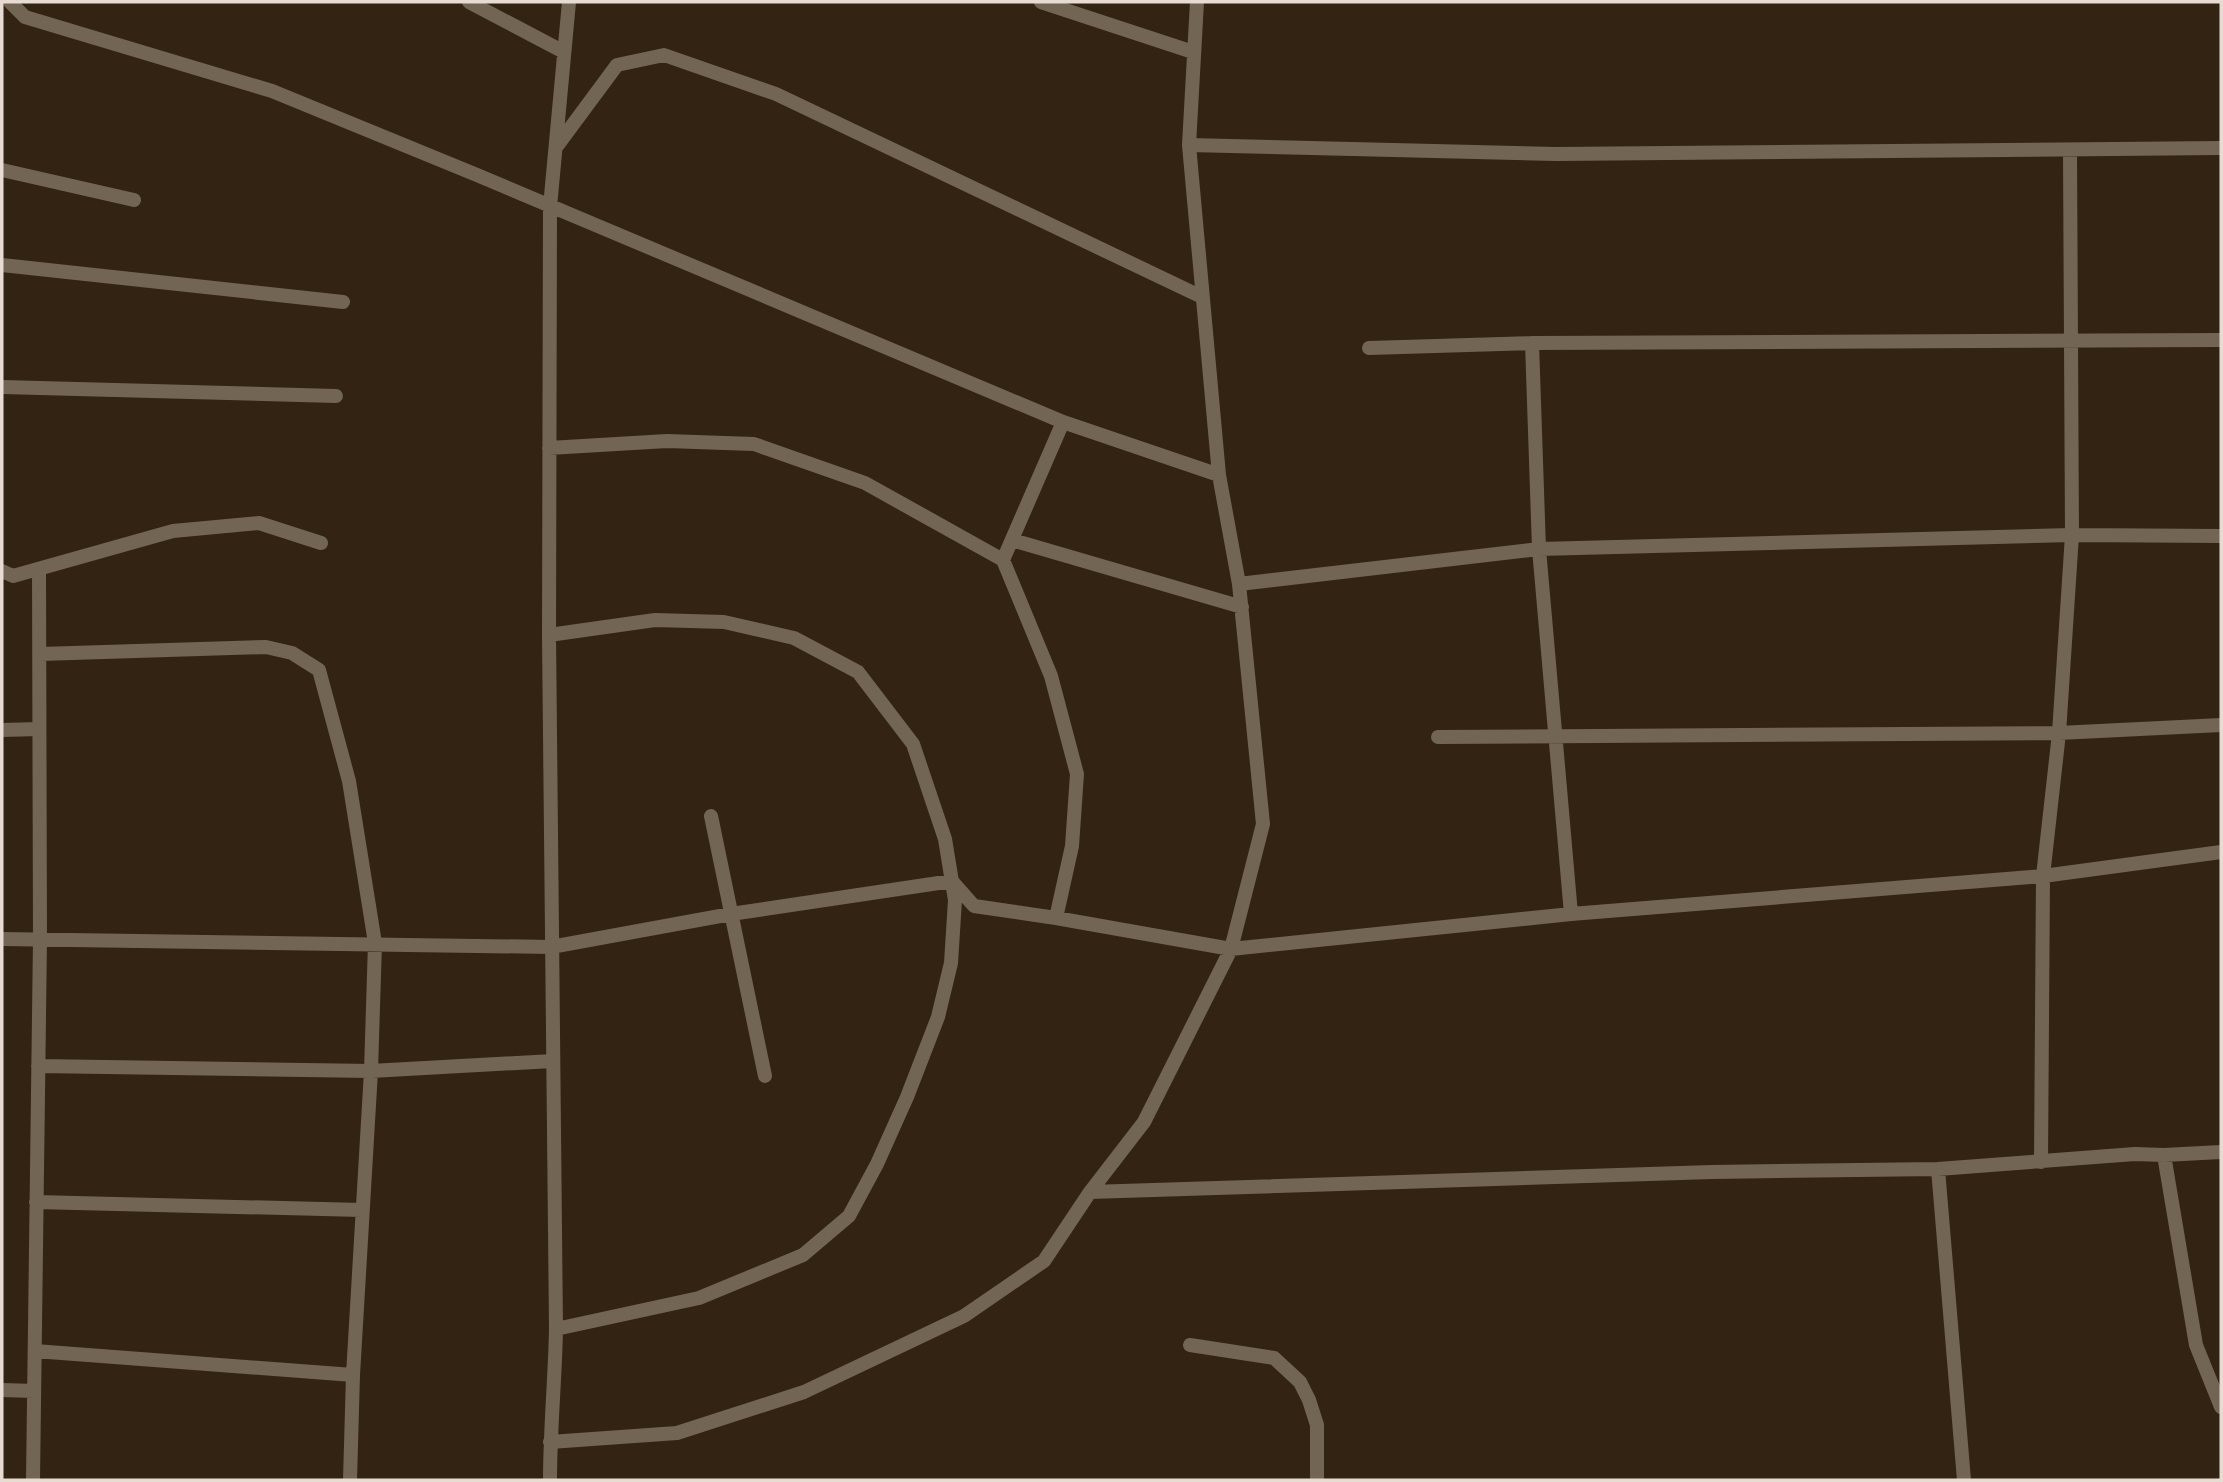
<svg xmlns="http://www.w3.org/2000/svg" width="2223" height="1482" viewBox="0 0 2223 1482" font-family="'Playfair Display',serif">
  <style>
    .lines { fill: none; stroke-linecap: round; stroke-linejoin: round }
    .minor { stroke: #736553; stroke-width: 14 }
  </style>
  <rect width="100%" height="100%" fill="#332313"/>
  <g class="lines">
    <path class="minor" d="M10,2L25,17L272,91L477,175L1063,422L1003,560L865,483L754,444L667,441L549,448
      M469,2L564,52
      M1041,2L1193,52
      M1189,145L1556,154L2221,148
      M557,146L617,65L664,55L776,94L1202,297
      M2070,151L2072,535L2059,733L2221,725
      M2,170L134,200
      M2,265L343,302
      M1532,343L1539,549L1571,914
      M1369,348L1532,343L2221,340
      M2,387L336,396
      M1063,422L1219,475
      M1012,540L1242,607
      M1003,560L1051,676L1077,774L1072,846L1056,918
      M2,571L13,576L173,531L259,523L321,543
      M1239,584L1539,549L2072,535L2221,536
      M549,635L655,620L724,622L794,638L858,672L913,744L945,839L955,900L951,963L938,1017L907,1097L877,1164L849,1216L803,1255L699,1298L556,1329
      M40,654L266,647L292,653L319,670L349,781L375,943L371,1071L553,1061
      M2,730L39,729
      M711,816L765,1076
      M2,939L551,947L731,914L952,881L974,906L1056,918L1231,949L1571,914L2043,876L2059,733L1438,737
      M38,1066L371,1071L353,1375L350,1480
      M2164,1155L2196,1345L2221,1407
      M2041,1162L2043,876L2221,852
      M1938,1169L1964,1480
      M1090,1192L1712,1172L1938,1169L2135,1154L2164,1155L2221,1152
      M36,1202L362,1210
      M1190,1345L1274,1358L1300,1382L1309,1400L1317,1425V1480
      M35,1351L353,1375
      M2,1390L34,1391
      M550,1442L677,1433L804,1392L964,1316L1044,1261L1090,1192L1144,1122L1231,949L1263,824L1239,584L1219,475L1189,145L1197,2
      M33,1480L40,939L39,569
      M550,1480C550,1430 555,1380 556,1329L549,635L550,207L569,2"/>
  </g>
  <rect width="2223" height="1482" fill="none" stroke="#e8dcd2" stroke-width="7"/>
</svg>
